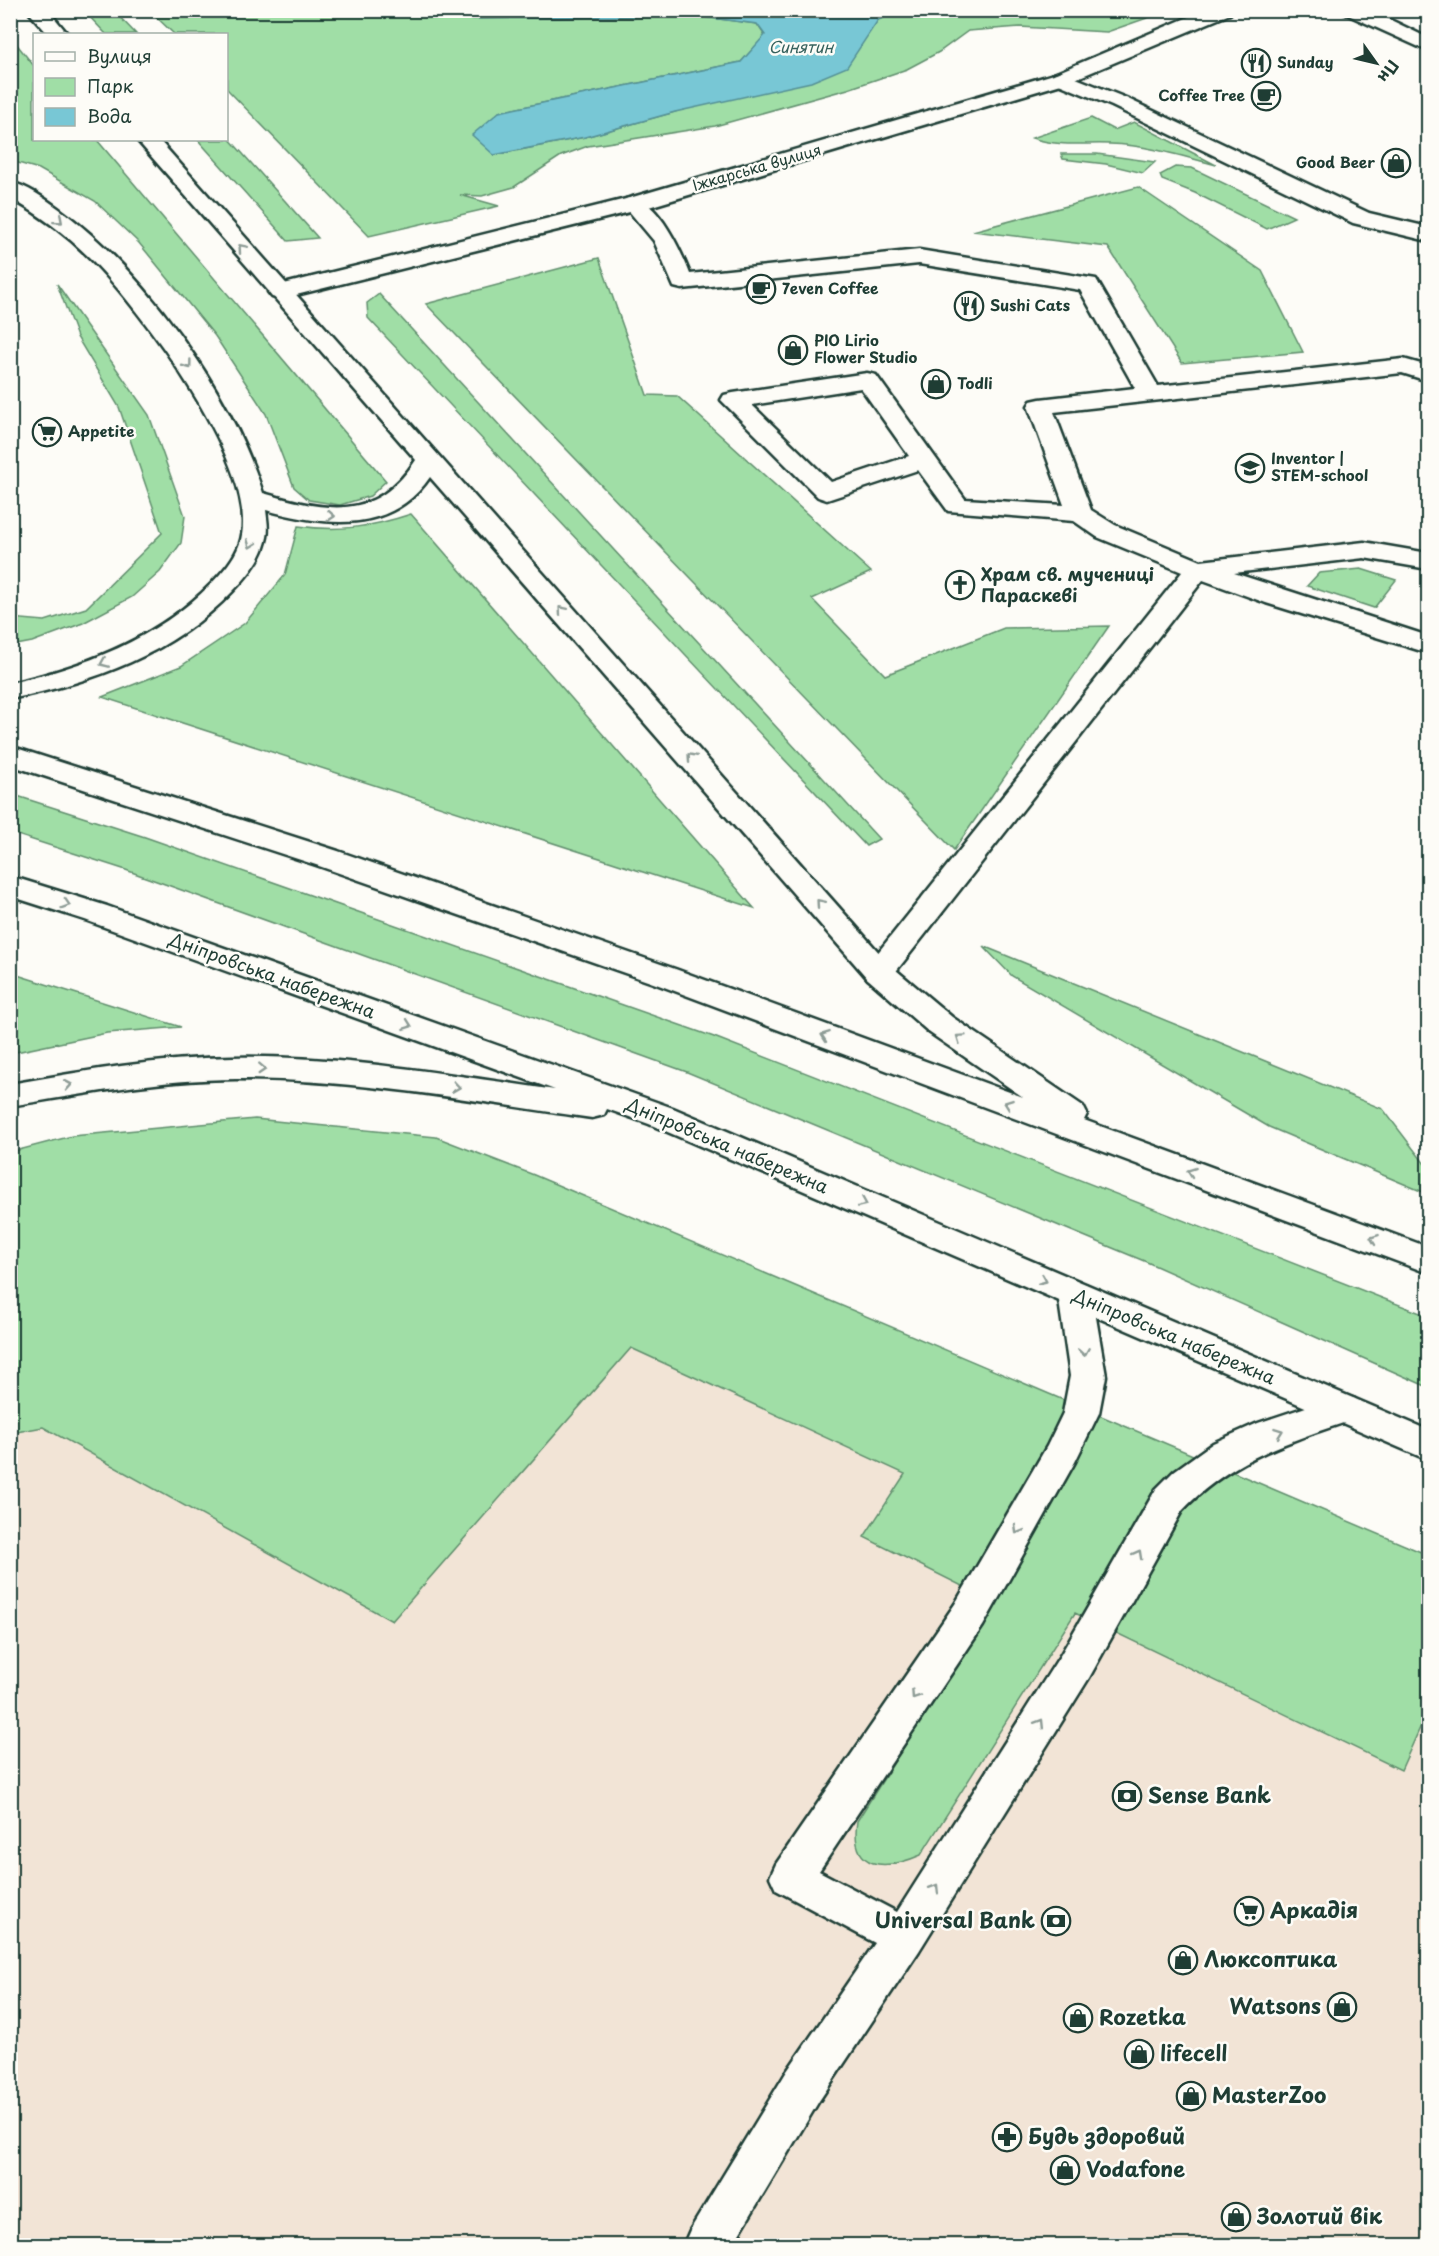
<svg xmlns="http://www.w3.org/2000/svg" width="1439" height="2256" viewBox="0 0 1439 2256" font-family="'Playpen Sans',sans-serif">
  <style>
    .built { fill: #f2e4d6 }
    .green { fill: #a0dea6; stroke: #608e6d; stroke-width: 1.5 }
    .water { fill: #78c7d5; stroke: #549095; stroke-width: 1.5 }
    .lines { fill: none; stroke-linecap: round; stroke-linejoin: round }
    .lane-casing { stroke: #1f3d34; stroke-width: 5 }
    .street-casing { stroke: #1f3d34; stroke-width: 5 }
    .secondary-casing { stroke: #1f3d34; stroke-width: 5 }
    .lane { fill: #fdfcf7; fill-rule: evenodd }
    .street { fill: #fdfcf7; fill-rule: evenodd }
    .secondary { fill: #fdfcf7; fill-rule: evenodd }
    .oneway { stroke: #8e9c96 }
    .labels { text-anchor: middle; stroke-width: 5; stroke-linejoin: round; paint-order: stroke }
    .far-poi-label { font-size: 15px; font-weight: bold; fill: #1f3d34; stroke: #fdfcf7; text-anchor: start }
    .far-street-label { font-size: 15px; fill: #1f3d34; stroke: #fdfcf7 }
    .far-water-label { font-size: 16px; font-style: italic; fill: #35605c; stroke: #fdfcf7 }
    .poi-label { font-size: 18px; font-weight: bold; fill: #1f3d34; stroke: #fdfcf7; text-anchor: start }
    .street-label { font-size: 18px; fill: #1f3d34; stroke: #fdfcf7 }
    .near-poi-label { font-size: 21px; font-weight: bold; fill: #1f3d34; stroke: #fdfcf7; text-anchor: start }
  </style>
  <rect width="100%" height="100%" fill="#fdfcf7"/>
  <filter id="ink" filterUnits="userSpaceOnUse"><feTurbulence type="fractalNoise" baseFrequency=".0167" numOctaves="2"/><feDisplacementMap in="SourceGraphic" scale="12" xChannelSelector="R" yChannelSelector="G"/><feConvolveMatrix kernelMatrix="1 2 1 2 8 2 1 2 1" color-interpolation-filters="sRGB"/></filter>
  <g filter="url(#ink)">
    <path class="built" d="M631,1348L906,1474L1428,1660V2245L11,2246V1433L43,1427L392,1621Z"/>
    <path class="green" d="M292,10L294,13L298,10H428L444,19L696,16L757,24L765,36L741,62L499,112L494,155L585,137L675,112L863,40L878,20L899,11H1167L1107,32L1020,27L968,31L939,52L907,69L848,89L715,126L588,146L561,156L514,187L482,196L460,195L499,206L369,236L227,89L226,34H174L150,11Z
      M84,11H114L136,34H106Z
      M11,37L34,66V140H97L386,481L370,496L340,505L309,500L294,487L266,414L215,336L139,243L95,201L39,169L11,161Z
      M1091,118L1114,130L1134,122L1216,165C1182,156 1146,145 1110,144C1083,143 1058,147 1032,138Z
      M227,136L318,238L288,241L198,140H226Z
      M1061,154H1097L1155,162L1143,173L1106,164L1063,159Z
      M1175,167L1192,168L1294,217L1267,229L1195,193L1162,180L1160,175Z
      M1138,187L1262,271L1303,352L1182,363L1108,247L973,231Z
      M599,258L647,395L677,396L871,572L812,599L885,675L1004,628L1109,626L954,850L426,304Z
      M57,284L149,415L185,516L181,543L160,572L132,597L83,623L32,642L11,646V618L45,621L86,608L162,533L119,407L77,337Z
      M379,294L879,839L866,846L368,318L367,303Z
      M411,514L754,908L102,697L181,666L245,623L285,575L298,526C339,532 372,527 411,514Z
      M1361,569L1396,580L1374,608L1307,586L1319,573Z
      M11,794L145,837L714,1037L1428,1316V1387L1149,1263L687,1072L123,869L11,833Z
      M983,946L1383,1109L1428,1168V1194L1269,1127L1012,976Z
      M11,973L181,1027L107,1033L11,1053Z
      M255,1119L436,1137L534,1175L1428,1555V1710L1401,1770L1075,1613L921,1855C884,1871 850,1871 857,1821L1009,1581L962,1586L864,1537L905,1474L631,1348L392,1621L43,1427L11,1433V1152L72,1136Z"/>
    <path class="water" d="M428,11V10L899,11L878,20L847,67L811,82L675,112L585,137L494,155L472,135L499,112L741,62L765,35L757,24L696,16L444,19Z"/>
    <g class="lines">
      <g class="lane-casing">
        <path id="lane" d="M1343,10H1370L1428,38V51L1346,14Z
          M1061,72L1126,98L1369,213L1428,227V241L1353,223L1112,106L1054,82L1051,78L1054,74Z
          M634,197C660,204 681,251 690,274L919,250L1096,279L1158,386L1403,359L1428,366V381L1402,373L1054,412L1091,510L1115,525L1201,561L1364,542L1428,553V569L1364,558L1234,573L1428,636V653L1266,603L1203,580L890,979L879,982L868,979L863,972L868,965L1182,572L1097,537L1074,521L948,511L918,470L836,497L827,500L818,497L721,400L724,395L733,393L867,373L876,375L965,499L1064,505L1028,406L1031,401L1040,399L1135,388L1080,290L919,264L682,289L674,287L654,241L623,204L626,199ZM861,388L909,456L831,482L752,405Z
          M1075,1281L1087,1285L1092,1294L1106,1376L1099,1413L1075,1462L983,1626L819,1871L897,1912L1061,1654L1156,1489L1174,1471L1213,1443L1258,1423L1342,1395L1355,1399L1360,1409L1355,1419C1288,1442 1232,1458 1182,1511L1089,1678L919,1951L819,2101L732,2246H683L690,2230L787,2071L875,1943L776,1890L770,1877L776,1864L955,1604L1047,1446L1063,1413L1070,1376L1058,1294L1063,1285Z"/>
      </g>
      <g class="street-casing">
        <path id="street" d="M1205,10H1233L1230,14L1068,82L642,209L280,299L272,297L268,292L272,287L626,199L1054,74Z"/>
      </g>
      <g class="secondary-casing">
        <path id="secondary" d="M27,10H48L68,34H48Z
          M137,140H159L890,965L952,1017L1083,1106L1087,1114L1084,1120L1428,1247V1273L656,984L316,865L10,765V746L338,851L678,970L1023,1097L930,1033L868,979L430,477C390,535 326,526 266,510C267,519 269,529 267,537C263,558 248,576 233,591C173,654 94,682 10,699V683C84,667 157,639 211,584C222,572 234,560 240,543C264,471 139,307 90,258C66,234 39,214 10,198V182C27,186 44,198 58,208C144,270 231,392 263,493C326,511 374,523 416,460Z
          M10,876L107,906L673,1108L1428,1430V1460L649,1124L607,1109L604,1115L592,1118C474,1101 355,1079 236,1079C160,1079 85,1094 10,1106V1084C84,1071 158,1058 233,1057C341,1055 449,1075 555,1090L85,920L10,896Z"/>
      </g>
      <use href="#lane" class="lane"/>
      <use href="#street" class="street"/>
      <use href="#secondary" class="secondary"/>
    </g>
    <defs><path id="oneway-chevron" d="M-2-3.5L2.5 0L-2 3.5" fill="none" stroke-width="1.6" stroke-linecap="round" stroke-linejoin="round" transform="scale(1.5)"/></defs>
    <g class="oneway">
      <use href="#oneway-chevron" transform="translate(59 220) rotate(41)"/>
      <use href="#oneway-chevron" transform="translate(242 248) rotate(-131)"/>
      <use href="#oneway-chevron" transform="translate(188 365) rotate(53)"/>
      <use href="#oneway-chevron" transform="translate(331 516) rotate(4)"/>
      <use href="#oneway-chevron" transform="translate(251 544) rotate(111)"/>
      <use href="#oneway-chevron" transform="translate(562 610) rotate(-131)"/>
      <use href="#oneway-chevron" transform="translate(104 663) rotate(157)"/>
      <use href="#oneway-chevron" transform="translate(691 757) rotate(-131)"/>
      <use href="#oneway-chevron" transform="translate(820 903) rotate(-131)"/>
      <use href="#oneway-chevron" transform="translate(66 904) rotate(18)"/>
      <use href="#oneway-chevron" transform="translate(408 1025) rotate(20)"/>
      <use href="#oneway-chevron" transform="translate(825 1036) rotate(-160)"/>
      <use href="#oneway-chevron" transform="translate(960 1038) rotate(-145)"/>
      <use href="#oneway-chevron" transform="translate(262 1069) rotate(3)"/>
      <use href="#oneway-chevron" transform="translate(68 1085) rotate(-10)"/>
      <use href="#oneway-chevron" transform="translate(456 1087) rotate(8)"/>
      <use href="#oneway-chevron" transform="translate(1008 1104) rotate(-160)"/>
      <use href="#oneway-chevron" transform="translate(1191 1172) rotate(-160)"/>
      <use href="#oneway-chevron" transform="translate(863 1203) rotate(23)"/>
      <use href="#oneway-chevron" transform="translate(1374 1239) rotate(-160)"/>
      <use href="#oneway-chevron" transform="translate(1043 1280) rotate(23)"/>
      <use href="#oneway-chevron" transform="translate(1084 1352) rotate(81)"/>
      <use href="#oneway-chevron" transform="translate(1279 1432) rotate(-20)"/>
      <use href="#oneway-chevron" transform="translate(1018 1530) rotate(120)"/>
      <use href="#oneway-chevron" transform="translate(1138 1554) rotate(-61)"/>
      <use href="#oneway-chevron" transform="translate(915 1695) rotate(124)"/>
      <use href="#oneway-chevron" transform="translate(1040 1723) rotate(-58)"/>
      <use href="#oneway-chevron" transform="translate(935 1888) rotate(-58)"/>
    </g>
  </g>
  <defs>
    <g id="restaurant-ring" transform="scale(1.5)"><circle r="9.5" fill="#fdfcf7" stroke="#1f3d34" stroke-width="1.5"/><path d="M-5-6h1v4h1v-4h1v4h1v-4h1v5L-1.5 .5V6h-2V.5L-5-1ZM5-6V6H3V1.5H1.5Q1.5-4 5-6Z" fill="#1f3d34"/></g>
    <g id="cafe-ring" transform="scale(1.5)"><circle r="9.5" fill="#fdfcf7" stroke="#1f3d34" stroke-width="1.5"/><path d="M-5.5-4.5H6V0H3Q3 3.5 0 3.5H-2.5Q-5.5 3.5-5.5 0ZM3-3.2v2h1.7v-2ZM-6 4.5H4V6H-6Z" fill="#1f3d34"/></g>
    <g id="shop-ring" transform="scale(1.5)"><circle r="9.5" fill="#fdfcf7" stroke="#1f3d34" stroke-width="1.5"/><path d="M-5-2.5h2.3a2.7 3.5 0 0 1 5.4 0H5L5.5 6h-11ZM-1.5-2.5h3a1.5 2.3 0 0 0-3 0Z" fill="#1f3d34"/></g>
    <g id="supermarket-ring" transform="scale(1.5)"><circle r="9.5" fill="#fdfcf7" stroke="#1f3d34" stroke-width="1.5"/><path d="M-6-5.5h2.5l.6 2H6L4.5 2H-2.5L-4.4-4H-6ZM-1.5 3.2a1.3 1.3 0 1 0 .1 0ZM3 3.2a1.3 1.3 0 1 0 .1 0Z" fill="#1f3d34"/></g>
    <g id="school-ring" transform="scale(1.5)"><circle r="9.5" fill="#fdfcf7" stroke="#1f3d34" stroke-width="1.5"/><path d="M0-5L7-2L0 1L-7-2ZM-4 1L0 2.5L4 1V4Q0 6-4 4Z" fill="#1f3d34"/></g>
    <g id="church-ring" transform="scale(1.5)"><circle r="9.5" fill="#fdfcf7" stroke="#1f3d34" stroke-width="1.5"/><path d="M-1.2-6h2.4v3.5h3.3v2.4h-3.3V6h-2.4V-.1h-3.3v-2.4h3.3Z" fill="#1f3d34"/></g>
    <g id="bank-ring" transform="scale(1.5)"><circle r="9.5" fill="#fdfcf7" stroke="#1f3d34" stroke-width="1.5"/><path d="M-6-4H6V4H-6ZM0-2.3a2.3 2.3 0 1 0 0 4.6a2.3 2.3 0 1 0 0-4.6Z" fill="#1f3d34"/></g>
    <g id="pharmacy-ring" transform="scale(1.5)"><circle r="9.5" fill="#fdfcf7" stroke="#1f3d34" stroke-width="1.5"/><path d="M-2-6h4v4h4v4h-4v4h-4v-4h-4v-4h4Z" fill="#1f3d34"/></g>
  </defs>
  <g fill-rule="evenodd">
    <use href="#restaurant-ring" x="1256" y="63"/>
    <use href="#cafe-ring" x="1266" y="96"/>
    <use href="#shop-ring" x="1396" y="163"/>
    <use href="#cafe-ring" x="761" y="289"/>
    <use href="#restaurant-ring" x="969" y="306"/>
    <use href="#shop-ring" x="793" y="350"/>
    <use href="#shop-ring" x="936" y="384"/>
    <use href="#supermarket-ring" x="47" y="432"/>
    <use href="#school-ring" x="1250" y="468"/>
    <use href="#church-ring" x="960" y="585"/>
    <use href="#bank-ring" x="1127" y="1796"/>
    <use href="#supermarket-ring" x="1249" y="1911"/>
    <use href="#bank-ring" x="1056" y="1921"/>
    <use href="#shop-ring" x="1183" y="1960"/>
    <use href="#shop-ring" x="1342" y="2007"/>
    <use href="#shop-ring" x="1078" y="2018"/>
    <use href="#shop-ring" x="1139" y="2054"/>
    <use href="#shop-ring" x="1191" y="2096"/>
    <use href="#pharmacy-ring" x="1007" y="2137"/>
    <use href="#shop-ring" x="1065" y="2170"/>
    <use href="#shop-ring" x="1236" y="2217"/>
  </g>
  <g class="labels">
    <g class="far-poi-label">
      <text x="1277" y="68">Sunday</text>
      <text x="1245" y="101" text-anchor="end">Coffee Tree</text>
      <text x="1375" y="168" text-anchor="end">Good Beer</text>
      <text x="782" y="294">7even Coffee</text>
      <text x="990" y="311">Sushi Cats</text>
      <text x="814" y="346">PIO Lirio<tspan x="814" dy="17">Flower Studio</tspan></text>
      <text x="957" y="389">Todli</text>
      <text x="68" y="437">Appetite</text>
      <text x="1271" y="464">Inventor |<tspan x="1271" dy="17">STEM-school</tspan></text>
    </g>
    <g class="far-street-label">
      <text transform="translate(757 168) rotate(-16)" y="5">Іжкарська вулиця</text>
    </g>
    <g class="far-water-label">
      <text x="801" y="53">Синятин</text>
    </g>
    <g class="poi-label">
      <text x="981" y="581">Храм св. мучениці<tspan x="981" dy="21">Параскеві</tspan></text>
    </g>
    <g class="street-label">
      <text transform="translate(272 976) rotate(20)" y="6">Дніпровська набережна</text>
      <text transform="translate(727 1146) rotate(23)" y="6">Дніпровська набережна</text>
      <text transform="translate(1174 1337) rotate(23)" y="6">Дніпровська набережна</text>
    </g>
    <g class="near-poi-label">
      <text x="1148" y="1803">Sense Bank</text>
      <text x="1270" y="1918">Аркадія</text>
      <text x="1035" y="1928" text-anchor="end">Universal Bank</text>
      <text x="1204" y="1967">Люксоптика</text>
      <text x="1321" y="2014" text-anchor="end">Watsons</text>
      <text x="1099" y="2025">Rozetka</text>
      <text x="1160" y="2061">lifecell</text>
      <text x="1212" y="2103">MasterZoo</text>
      <text x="1028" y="2144">Будь здоровий</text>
      <text x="1086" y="2177">Vodafone</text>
      <text x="1257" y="2224">Золотий вік</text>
    </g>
  </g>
  <rect width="1439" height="2256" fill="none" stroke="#fdfcf7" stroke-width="36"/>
  <rect x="18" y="18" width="1403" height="2220" fill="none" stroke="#1f3d34" stroke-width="2" filter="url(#ink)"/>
  <rect x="33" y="33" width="195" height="108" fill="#fdfcf7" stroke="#a4b0a9" stroke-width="1.5"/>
  <rect x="45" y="52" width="30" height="9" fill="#fdfcf7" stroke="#a4b0a9" stroke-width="1.5"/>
  <text x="87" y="63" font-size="18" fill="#1f3d34">Вулиця</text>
  <rect x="45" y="78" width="30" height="18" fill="#a0dea6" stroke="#a4b0a9" stroke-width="1.5"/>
  <text x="87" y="93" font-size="18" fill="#1f3d34">Парк</text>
  <rect x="45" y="108" width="30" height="18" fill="#78c7d5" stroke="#a4b0a9" stroke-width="1.5"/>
  <text x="87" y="123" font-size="18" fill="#1f3d34">Вода</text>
  <g transform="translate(1376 63) rotate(124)" stroke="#fdfcf7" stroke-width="4.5" paint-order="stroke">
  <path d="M0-4.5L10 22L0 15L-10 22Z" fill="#1f3d34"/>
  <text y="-9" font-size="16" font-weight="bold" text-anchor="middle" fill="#1f3d34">Пн</text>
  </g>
</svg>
